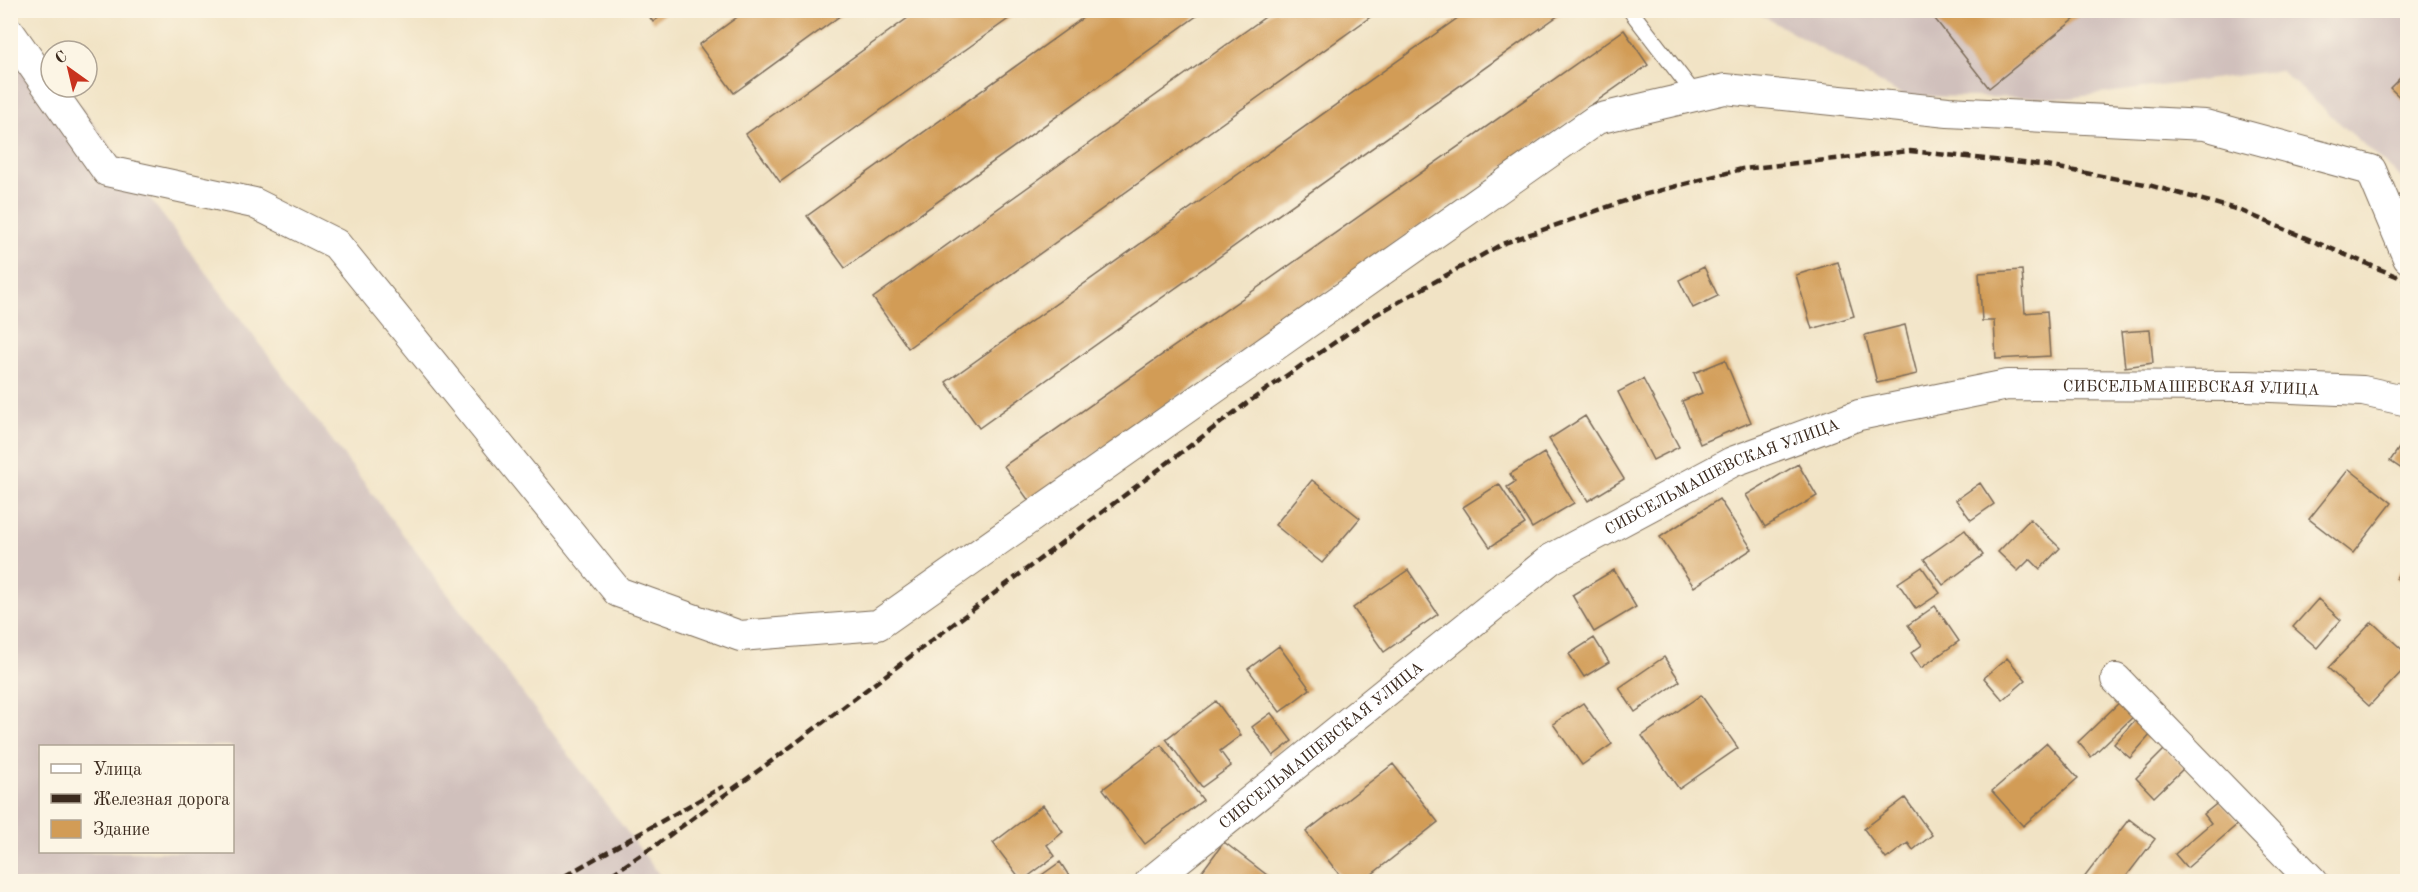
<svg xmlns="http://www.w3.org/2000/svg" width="2418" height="892" viewBox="0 0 2418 892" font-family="'Old Standard TT',serif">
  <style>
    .industrial { fill: #d0c0bc; fill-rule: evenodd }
    .building { fill: #d29c56 }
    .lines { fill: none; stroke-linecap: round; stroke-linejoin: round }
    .service-casing { stroke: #7b6b58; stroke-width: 17 }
    .minor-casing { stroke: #7b6b58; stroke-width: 32 }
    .service { stroke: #fff; stroke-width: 15 }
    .minor { stroke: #fff; stroke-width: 30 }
    .rail { stroke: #3b2a1e; stroke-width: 4.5; stroke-dasharray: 9 4.5; stroke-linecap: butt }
    .labels { text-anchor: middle; stroke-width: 5; stroke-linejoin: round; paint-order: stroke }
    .street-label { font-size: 16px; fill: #3b2a1e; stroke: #fcf5e5 }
  </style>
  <rect width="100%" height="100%" fill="#fcf5e5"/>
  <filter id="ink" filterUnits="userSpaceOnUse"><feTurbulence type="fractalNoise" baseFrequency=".0167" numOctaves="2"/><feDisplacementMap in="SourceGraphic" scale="12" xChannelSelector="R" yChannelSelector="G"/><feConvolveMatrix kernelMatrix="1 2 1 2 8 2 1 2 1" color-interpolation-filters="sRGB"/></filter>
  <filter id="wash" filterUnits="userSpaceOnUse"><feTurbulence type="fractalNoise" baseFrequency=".008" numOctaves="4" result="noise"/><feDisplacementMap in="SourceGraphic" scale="24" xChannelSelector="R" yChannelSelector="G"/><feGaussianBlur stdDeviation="1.35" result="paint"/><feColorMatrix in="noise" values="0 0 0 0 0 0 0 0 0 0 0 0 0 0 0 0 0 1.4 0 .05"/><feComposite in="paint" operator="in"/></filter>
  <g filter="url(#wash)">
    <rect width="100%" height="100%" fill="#f1e3c5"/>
    <path class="industrial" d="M1754,11H2407V183L2280,70L2069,98L1904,96Z
      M10,12L51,66V87H66L664,881H11ZM40,746H232V852H40Z"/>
    <g id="blocks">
      <path class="building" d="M645,10H669L653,22Z
        M747,10H848L734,93L699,45Z
        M919,10H1021L780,182L746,134Z
        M1094,10H1205L845,268L807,216Z
        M1275,10H1380L908,348L873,298Z
        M1469,10H1566L979,428L946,382Z
        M1928,10H2086L1989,88Z
        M1624,30L1648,65L1029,501L1004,466Z
        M2408,70V105L2390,88Z
        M1838,262L1854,316L1812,329L1796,275Z
        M1704,267L1718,296L1693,308L1679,280Z
        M2022,270L2025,313L2047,311L2050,356L1996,359L1994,321H1982L1979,273Z
        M1905,325L1917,374L1877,383L1865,335Z
        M2150,330L2153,363L2125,367L2121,332Z
        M1725,360L1751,422L1700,444L1682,401L1702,393L1694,373Z
        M1643,379L1679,447L1653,460L1618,392Z
        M1585,416L1624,479L1588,501L1549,439Z
        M2408,435V473L2390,461Z
        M1544,453L1574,503L1532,528L1507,487L1515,482L1510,474Z
        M1798,464L1817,496L1765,527L1746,495Z
        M2349,469L2392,503L2353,553L2309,519Z
        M1312,480L1360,518L1322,563L1275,525Z
        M1980,483L1994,504L1971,520L1956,500Z
        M1499,484L1525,524L1490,547L1463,507Z
        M1719,499L1752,549L1694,587L1660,537Z
        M2030,519L2060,548L2040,569L2030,559L2018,571L1998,552Z
        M1965,530L1983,555L1943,585L1924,559Z
        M2408,561V585L2396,578Z
        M1922,567L1940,593L1916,609L1898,583Z
        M1408,570L1438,614L1384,652L1353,608Z
        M1614,570L1636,607L1594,632L1572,595Z
        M2318,599L2341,620L2317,648L2293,627Z
        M1935,606L1959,641L1921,668L1911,653L1922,645L1908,625Z
        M2372,622L2408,655V665L2369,706L2328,668Z
        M1594,638L1609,662L1584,677L1569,654Z
        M1279,646L1310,689L1280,712L1248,669Z
        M1664,657L1680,681L1635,712L1619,688Z
        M2007,658L2026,680L2003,700L1984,678Z
        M1701,695L1738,748L1679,789L1642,736Z
        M2122,700L2136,714L2091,757L2078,742Z
        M1216,701L1241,735L1220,751L1231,766L1202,787L1166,739Z
        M1583,703L1612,744L1582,765L1553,724Z
        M1271,713L1292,741L1273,756L1252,727Z
        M2134,721L2151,734L2130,758L2114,744Z
        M2047,743L2078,778L2023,826L1992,791Z
        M1161,745L1203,800L1145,844L1103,789Z
        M2165,749L2184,768L2154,797L2136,778Z
        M1393,764L1438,822L1362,882H1345L1306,832Z
        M1905,798L1932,835L1913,850L1908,843L1886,859L1864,829Z
        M2220,801L2239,823L2187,868L2175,854L2211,823L2204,814Z
        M1043,805L1063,832L1047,845L1055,856L1022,881L993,843Z
        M2129,819L2155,839L2122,882H2087L2083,879Z
        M1224,842L1276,882H1194Z
        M1060,862L1073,882H1032Z"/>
    </g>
  </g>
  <g filter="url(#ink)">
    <use href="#blocks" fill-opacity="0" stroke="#7b6b58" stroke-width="1.5"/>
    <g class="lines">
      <g class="service-casing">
        <path id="service" d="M1630,10L1696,96"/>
      </g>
      <g class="minor-casing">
        <g id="minor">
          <path d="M10,33L107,171L254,203L336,244L618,592L740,636L878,625L1597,119L1725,89L1948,112L2205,125L2371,170L2408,258"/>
          <path d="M2116,679L2313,882"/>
          <path id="s1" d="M1150,882L1551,559L1732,462L1859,415L2007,385L2246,386L2363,391L2408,401"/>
        </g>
      </g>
      <use href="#service" class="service"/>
      <use href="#minor" class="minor"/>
      <path class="rail" d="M554,882L724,786
        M600,882L656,845L777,757L1247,403L1370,318L1502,244L1639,196L1742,169L1910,151L2042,165L2145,184L2239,210L2408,281"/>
    </g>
  </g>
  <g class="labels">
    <g class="street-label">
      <text dy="6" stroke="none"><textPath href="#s1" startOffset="1191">СИБСЕЛЬМАШЕВСКАЯ УЛИЦА</textPath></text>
      <text dy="6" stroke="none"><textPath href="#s1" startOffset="705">СИБСЕЛЬМАШЕВСКАЯ УЛИЦА</textPath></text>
      <text dy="6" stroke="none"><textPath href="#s1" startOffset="219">СИБСЕЛЬМАШЕВСКАЯ УЛИЦА</textPath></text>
    </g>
  </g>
  <rect width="2418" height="892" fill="none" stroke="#fcf5e5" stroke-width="36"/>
  <rect x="39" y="745" width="195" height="108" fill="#fcf5e5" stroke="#afa495" stroke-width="1.5"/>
  <rect x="51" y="764" width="30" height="9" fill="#ffffff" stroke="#afa495" stroke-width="1.5"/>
  <text x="93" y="775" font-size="18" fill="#3b2a1e">Улица</text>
  <rect x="51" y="794" width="30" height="9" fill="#3b2a1e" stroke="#afa495" stroke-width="1.5"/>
  <text x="93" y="805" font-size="18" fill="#3b2a1e">Железная дорога</text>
  <rect x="51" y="820" width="30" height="18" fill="#d29c56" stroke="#afa495" stroke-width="1.5"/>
  <text x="93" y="835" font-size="18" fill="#3b2a1e">Здание</text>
  <g transform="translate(69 69) rotate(326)"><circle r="28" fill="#fcf5e5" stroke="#afa495" stroke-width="1.5"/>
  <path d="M0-4.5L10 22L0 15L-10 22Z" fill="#c8321e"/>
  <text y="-9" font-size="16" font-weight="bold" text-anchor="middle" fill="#3b2a1e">С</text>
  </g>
</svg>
